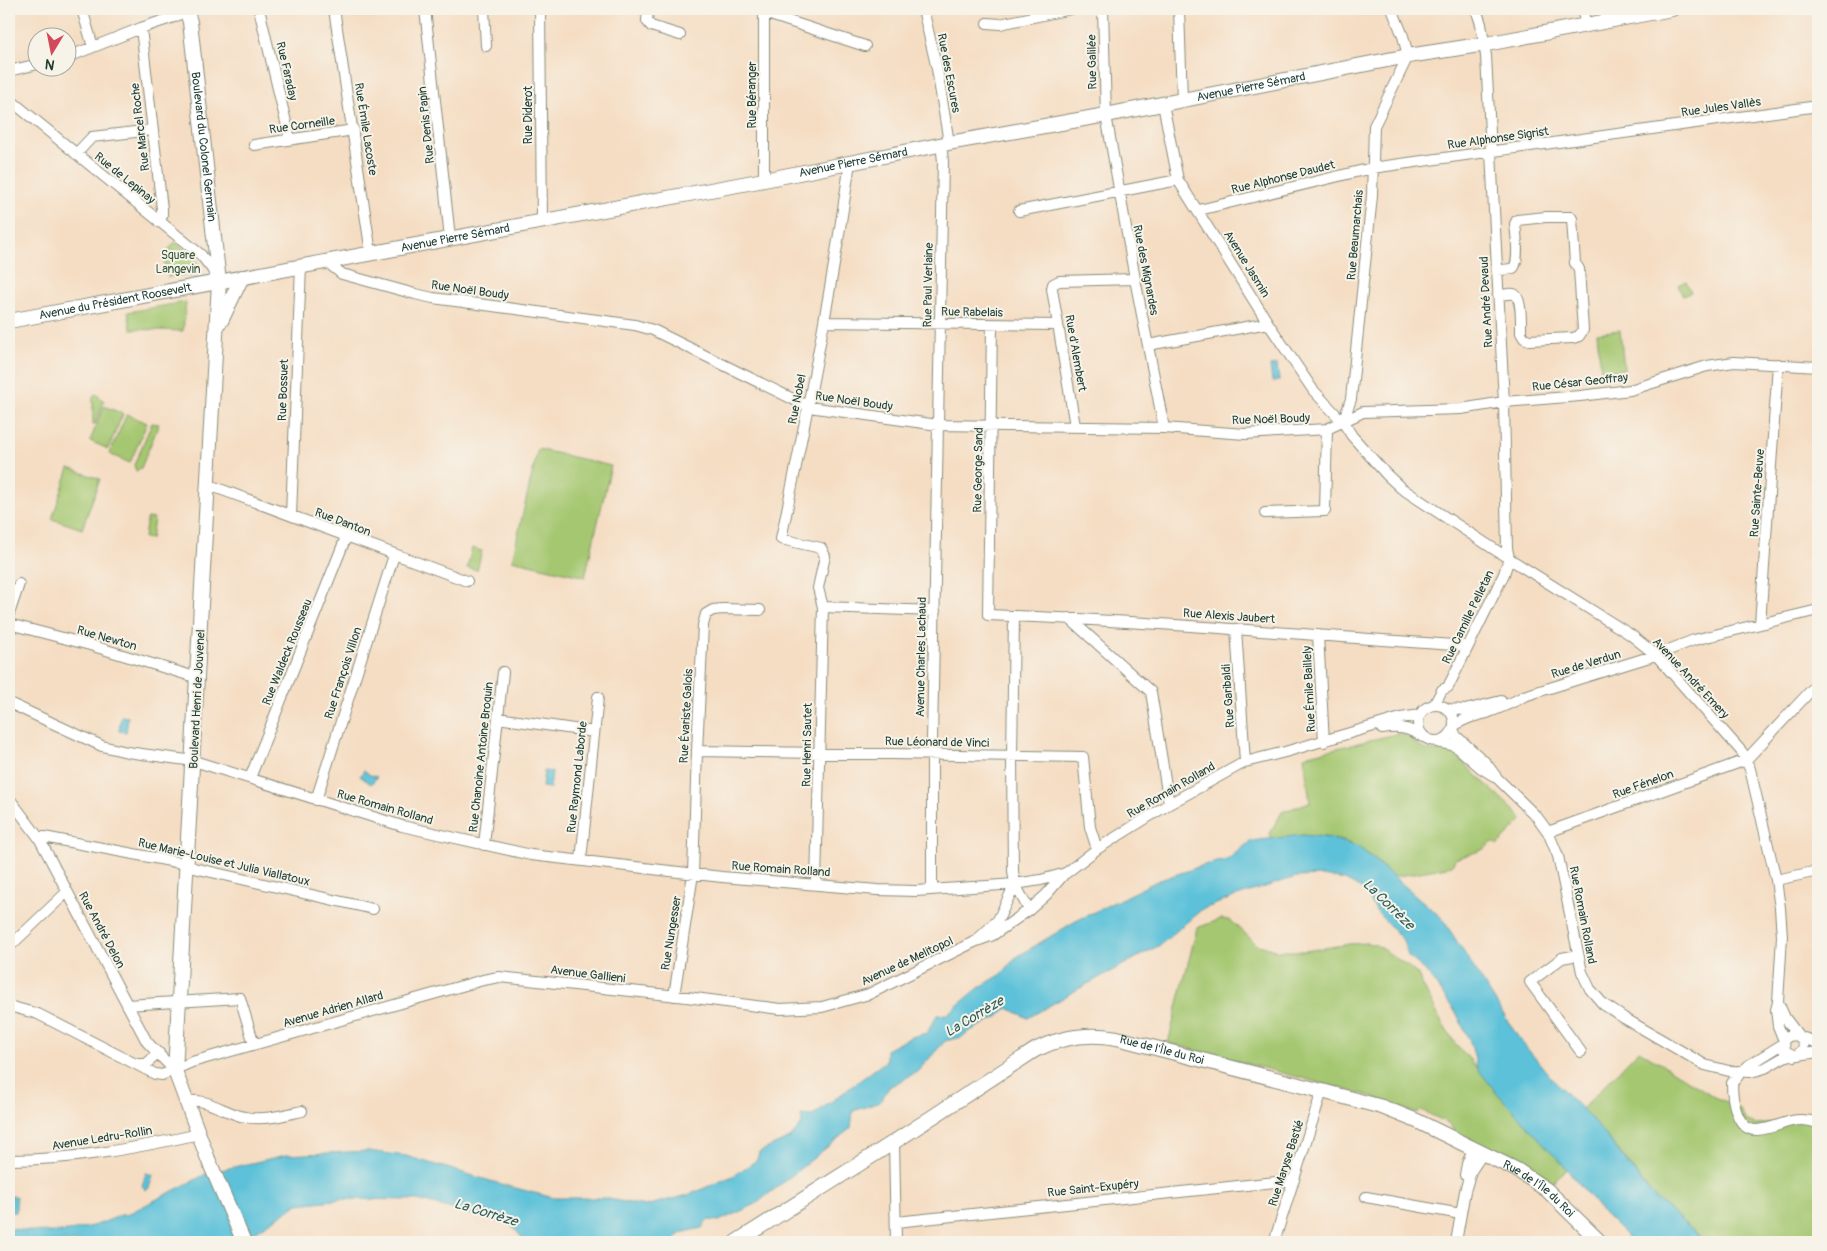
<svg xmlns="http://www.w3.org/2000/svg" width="1827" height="1251" viewBox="0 0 1827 1251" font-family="Pangolin,sans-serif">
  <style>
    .green { fill: #a5c771; stroke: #628252 }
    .water { fill: #5bc1d9; stroke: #3d7f86 }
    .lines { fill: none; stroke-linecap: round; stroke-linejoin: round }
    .minor-casing { stroke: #8a8d7c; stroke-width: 12 }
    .major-casing { stroke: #8a8d7c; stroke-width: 16 }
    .minor { stroke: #fff; stroke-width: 10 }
    .major { stroke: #fff; stroke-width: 14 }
    .labels { text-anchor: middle; stroke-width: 4; stroke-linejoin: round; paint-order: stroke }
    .street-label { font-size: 12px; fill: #1f3d34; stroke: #f7f3e8 }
    .park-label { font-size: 12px; fill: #3a5940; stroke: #f7f3e8 }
    .water-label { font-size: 14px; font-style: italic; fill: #2e5e5d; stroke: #f7f3e8 }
  </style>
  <rect width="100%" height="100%" fill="#f7f3e8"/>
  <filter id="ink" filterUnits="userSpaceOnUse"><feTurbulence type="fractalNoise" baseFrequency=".02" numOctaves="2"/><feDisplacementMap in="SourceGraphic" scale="10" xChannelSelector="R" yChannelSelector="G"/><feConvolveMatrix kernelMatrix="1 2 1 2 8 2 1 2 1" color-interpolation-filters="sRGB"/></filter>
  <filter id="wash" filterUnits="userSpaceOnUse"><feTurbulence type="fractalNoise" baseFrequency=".0096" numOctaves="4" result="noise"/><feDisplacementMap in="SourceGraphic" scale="20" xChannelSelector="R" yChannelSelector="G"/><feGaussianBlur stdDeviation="1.12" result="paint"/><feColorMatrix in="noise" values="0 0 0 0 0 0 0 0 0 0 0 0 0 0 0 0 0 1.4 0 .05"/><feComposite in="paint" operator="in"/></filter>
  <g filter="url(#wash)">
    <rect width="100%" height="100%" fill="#f5ddc3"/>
    <path class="green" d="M175,242C186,251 201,258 200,273C194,278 192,277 185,275C180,274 173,277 168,277L163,257Z
      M1686,281L1691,292L1683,296L1678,285Z
      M186,302L183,331L131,329L128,312Z
      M1620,330L1624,369L1601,372L1597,333Z
      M96,394L104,401L95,424H93V396Z
      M104,406L123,414L108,449L90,441Z
      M127,414L147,423L130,463L109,454Z
      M152,423L159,424L141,468L136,471L134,465Z
      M538,449L611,466L585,577L512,560Z
      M69,468L100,479L82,529L52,519Z
      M147,518L154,519L151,539L144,538Z
      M472,548L482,551L477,570L467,568Z
      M1400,733C1408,736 1412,741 1419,746C1428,753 1441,751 1451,751L1523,819L1498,845L1493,842L1482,850L1455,859L1452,866L1393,877C1382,867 1370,854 1357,847C1331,833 1300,835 1272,839L1270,834L1282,812L1310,802L1304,756Z
      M1221,919L1229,920L1235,924L1256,944L1278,951H1305L1349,944L1367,943L1376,945L1405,964L1417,974L1443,1025L1455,1043L1567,1169L1551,1183L1513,1160L1454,1132L1450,1124L1421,1110L1417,1114L1374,1097L1168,1043L1197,928Z
      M1639,1050L1713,1096L1739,1108L1746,1120L1756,1125L1818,1119V1242H1706L1652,1195L1620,1152L1582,1109Z"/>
    <path class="water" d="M1277,365L1279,380L1275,382L1272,381L1270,366Z
      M121,716L128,717L126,732L119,731Z
      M364,770L370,775L377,777L371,784L360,776Z
      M544,771L552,772L550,788L542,787Z
      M1303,835L1330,838L1359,847L1442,918L1520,1040L1555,1082L1597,1124L1652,1195L1706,1242H1633L1604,1214L1566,1168L1497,1093L1477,1068L1471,1044L1457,1014L1425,970L1408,956L1403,940L1377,912L1365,891L1345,880L1322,876L1296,877L1234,897L1201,910L1160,945L1080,988L1028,1018L1007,1008L999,1016L968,1032L962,1037L945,1041L917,1072L889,1087L880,1102L853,1111L851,1128L756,1204L719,1221L708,1220L702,1228L680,1233L674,1242H526L511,1225L418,1200L343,1199L298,1204L258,1230L232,1242H9V1228C51,1236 82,1233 121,1215H126L208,1173L286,1155L368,1151L406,1156L504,1185L554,1198H604L645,1206L688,1195L733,1176L757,1160L759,1152L790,1138L802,1124L801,1115L812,1116L886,1061V1050L911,1037L927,1033L937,1015L947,1014L980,987L1002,974L1015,958L1074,922L1157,881L1204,865L1227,860L1251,841Z
      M146,1173L153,1175L149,1188L146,1190L142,1186Z
      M9,1196H16V1212H9Z"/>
  </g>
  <g filter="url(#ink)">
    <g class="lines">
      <g class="minor-casing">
        <path id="minor" d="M82,9L93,47
          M259,9L290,139
          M334,9L371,253
          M425,9L450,238
          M484,9L486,46
          M540,9L542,221
          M648,9L647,21L651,26L680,35
          M923,9L937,69L949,143
          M1103,9L1106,115L1135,279L1164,428
          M1179,9L1182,100
          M1582,9L1586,25
          M764,13L865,46
          M987,23L1000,24L1071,9
          M141,28L162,209V216L159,222
          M68,57L141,28L174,17L187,10
          M9,71L38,64
          M9,99L201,255L212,269L216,277
          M1163,104L1178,180L1268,323L1313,390L1343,422L1352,436L1386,474L1401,488L1497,551L1631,635L1656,655L1742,752L1750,769L1776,880L1780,908L1782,936L1778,1002L1776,1010L1778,1026L1784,1041L1785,1051L1795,1056L1803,1050L1804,1043L1798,1035L1788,1036L1784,1041
          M254,145L354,130
          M76,154L92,137L152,130
          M764,180V9
          M1199,210L1372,168L1818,106
          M1019,211L1178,180
          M331,260L332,266L342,274L415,294L433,298L635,325L653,330L809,407L938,425L1164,428L1245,434L1327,429L1363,412L1461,409L1504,402L1580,396L1630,390L1707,366L1734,362L1818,367
          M1496,270C1501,270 1509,270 1513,268C1520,263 1516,232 1515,224L1517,220L1546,217H1571L1572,219L1575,263L1579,269L1583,330L1579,336L1573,338L1529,340L1524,338L1521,333C1521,325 1522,297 1514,294C1510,293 1503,295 1498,295
          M824,322L1058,325
          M992,325L988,615C1148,621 1308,635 1467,646
          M1148,345L1268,323
          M1343,422L1351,399L1372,196L1374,126L1408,56L1403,36L1392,9
          M1075,426L1052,289L1053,284L1059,281L1135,279
          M209,485L467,581
          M1265,513L1325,511L1327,429
          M291,515L301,266
          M823,607L935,611
          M9,614L19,584
          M1014,616L1012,756L1013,871L1015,884L1029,910
          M1069,618L1151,692L1169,804
          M9,624L90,645L198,678
          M1760,624L1778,364
          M1236,629L1245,762
          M1318,635L1324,742
          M9,703L102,746L127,752L194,761L402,826L531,855L722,877L877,890L916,891L1015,884L1041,880L1066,873L1097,849L1169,804L1245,762L1285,752L1401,718L1420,715
          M1418 723a18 18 0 1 1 36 0a18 18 0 1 1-36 0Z
          M1434,705L1442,690L1448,687L1504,574L1509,558L1507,548L1504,402L1486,56L1481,24L1476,9
          M1448,709L1465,710L1501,701
          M498,718L594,732
          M1454,726C1464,718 1475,716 1487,713C1497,709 1515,702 1524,696L1656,655L1694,640L1818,610
          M1382,729C1399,726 1409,728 1423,737
          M1453,729L1456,736L1486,763L1497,778L1537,817L1548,832L1558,856L1582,972L1590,989L1603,1004L1624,1018L1705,1065L1729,1071L1751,1072L1765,1068L1784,1057L1791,1055
          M1437,742L1452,745L1458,748L1481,768L1494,776
          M697,751L1083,757L1090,827L1097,849
          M250,778L346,537
          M9,798L39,838L147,1042L175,1071
          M316,800L394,555
          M1548,832L1746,760L1818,683
          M39,838L44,837L181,863L194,868L373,909
          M484,845L503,672
          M581,860L598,697
          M1776,880L1818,871
          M816,884L823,607L818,588L825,556L821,548L781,539C807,414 832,289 850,162
          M932,890V741L943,161L941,144
          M979,938L998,920L1015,884
          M9,947L67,892
          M1578,955L1562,958L1530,982L1581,1052
          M674,996L693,874L697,751L703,625L706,614L713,610L723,609L760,610
          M1778,1002L1785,1018L1798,1035
          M127,1005L240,998L254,1044
          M9,1006L38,1014L155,1074L162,1075L192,1062L483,980L499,977L687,997L780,1009L822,1007L869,994L974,942L993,935L1029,910L1046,895L1065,873
          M1801,1037L1818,1043
          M1798,1055L1818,1052
          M136,1064H146L159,1053
          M1744,1070L1749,1065L1783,1044
          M1739,1071L1738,1076L1732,1083C1732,1098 1736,1131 1757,1130C1781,1128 1791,1114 1818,1123
          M186,1102C205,1096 226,1114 245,1117C264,1121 284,1115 302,1111
          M894,1142L896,1242
          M9,1160C72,1160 137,1148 199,1134
          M1465,1175L1467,1164L1473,1149
          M1366,1197L1461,1214
          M896,1222L1294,1180
          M1274,1242L1322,1091
          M1456,1242L1465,1191L1471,1171L1483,1153"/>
      </g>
      <g class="major-casing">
        <g id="major">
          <path id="s1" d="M186,9L190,22L219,282L175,1071L208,1159L244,1242"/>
          <path id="s2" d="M9,321L764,180L949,143L1106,115L1408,56L1486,44L1672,9"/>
          <path d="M221,321L242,277"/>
          <path id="s3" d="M736,1242L894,1142L1035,1050C1061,1037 1089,1033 1117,1038L1322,1091L1382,1107L1417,1121L1517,1170L1547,1190L1600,1242"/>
        </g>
      </g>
      <use href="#minor" class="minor"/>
      <use href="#major" class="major"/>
    </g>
  </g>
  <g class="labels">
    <g class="street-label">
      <text transform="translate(1092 62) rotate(-91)" y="4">Rue Galilée</text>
      <text transform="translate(287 71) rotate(77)" y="4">Rue Faraday</text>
      <text transform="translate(949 73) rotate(79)" y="4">Rue des Escures</text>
      <text dy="4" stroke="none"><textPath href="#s2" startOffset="1264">Avenue Pierre Sémard</textPath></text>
      <text transform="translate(752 95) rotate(-90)" y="4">Rue Béranger</text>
      <text transform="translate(1721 107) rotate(-8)" y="4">Rue Jules Vallès</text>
      <text transform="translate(528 115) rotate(-90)" y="4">Rue Diderot</text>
      <text transform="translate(302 125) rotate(-8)" y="4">Rue Corneille</text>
      <text transform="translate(426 125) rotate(-96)" y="4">Rue Denis Papin</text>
      <text transform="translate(140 127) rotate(-97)" y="4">Rue Marcel Roche</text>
      <text transform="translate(366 129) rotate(81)" y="4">Rue Émile Lacoste</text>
      <text transform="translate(1498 138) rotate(-8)" y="4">Rue Alphonse Sigrist</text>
      <text dy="4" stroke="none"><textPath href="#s1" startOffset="139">Boulevard du Colonel Germain</textPath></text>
      <text dy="4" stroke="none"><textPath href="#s2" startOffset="859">Avenue Pierre Sémard</textPath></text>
      <text transform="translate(1283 177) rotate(-14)" y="4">Rue Alphonse Daudet</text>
      <text transform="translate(125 178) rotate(39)" y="4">Rue de Lepinay</text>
      <text transform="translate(1355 235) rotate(-85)" y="4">Rue Beaumarchais</text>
      <text dy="4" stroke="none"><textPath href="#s2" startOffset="454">Avenue Pierre Sémard</textPath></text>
      <text transform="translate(1247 264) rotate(58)" y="4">Avenue Jasmin</text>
      <text transform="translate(1146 270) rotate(79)" y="4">Rue des Mignardes</text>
      <text transform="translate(928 285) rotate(-89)" y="4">Rue Paul Verlaine</text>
      <text transform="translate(470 290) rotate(8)" y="4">Rue Noël Boudy</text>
      <text dy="4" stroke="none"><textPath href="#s2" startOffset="108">Avenue du Président Roosevelt</textPath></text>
      <text transform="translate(1486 302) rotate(-93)" y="4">Rue André Devaud</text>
      <text transform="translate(972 312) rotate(1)" y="4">Rue Rabelais</text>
      <text transform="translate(1076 353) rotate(80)" y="4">Rue d'Alembert</text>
      <text transform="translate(1580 382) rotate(-6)" y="4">Rue César Geoffray</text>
      <text transform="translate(283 390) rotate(-88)" y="4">Rue Bossuet</text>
      <text transform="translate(797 399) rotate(-79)" y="4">Rue Nobel</text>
      <text transform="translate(854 401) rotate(8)" y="4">Rue Noël Boudy</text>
      <text transform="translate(1271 419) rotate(-2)" y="4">Rue Noël Boudy</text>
      <text transform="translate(978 470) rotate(-89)" y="4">Rue George Sand</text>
      <text transform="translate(1757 493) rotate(-86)" y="4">Rue Sainte-Beuve</text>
      <text transform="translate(343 522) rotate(21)" y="4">Rue Danton</text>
      <text transform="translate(1229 616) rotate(4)" y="4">Rue Alexis Jaubert</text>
      <text transform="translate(1468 617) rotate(-64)" y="4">Rue Camille Pelletan</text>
      <text transform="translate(107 638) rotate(16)" y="4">Rue Newton</text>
      <text transform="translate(287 652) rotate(-68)" y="4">Rue Waldeck Rousseau</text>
      <text transform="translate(921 657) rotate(-89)" y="4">Avenue Charles Lachaud</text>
      <text transform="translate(1586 664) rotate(-17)" y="4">Rue de Verdun</text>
      <text transform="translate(343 673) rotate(-72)" y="4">Rue François Villon</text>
      <text transform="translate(1691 678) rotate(47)" y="4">Avenue André Emery</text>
      <text transform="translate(1309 689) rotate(-93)" y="4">Rue Émile Baillely</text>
      <text transform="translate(1228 696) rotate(-94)" y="4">Rue Garibaldi</text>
      <text transform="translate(197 699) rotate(-87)" y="4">Boulevard Henri de Jouvenel</text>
      <text transform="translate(686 716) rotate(-87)" y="4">Rue Évariste Galois</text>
      <text transform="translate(937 742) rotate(1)" y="4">Rue Léonard de Vinci</text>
      <text transform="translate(807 745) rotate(-89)" y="4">Rue Henri Sautet</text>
      <text transform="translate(481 757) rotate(-84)" y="4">Rue Chanoine Antoine Broquin</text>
      <text transform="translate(577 777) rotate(-84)" y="4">Rue Raymond Laborde</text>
      <text transform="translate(1643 784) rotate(-20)" y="4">Rue Fénelon</text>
      <text transform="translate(1171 790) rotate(-30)" y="4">Rue Romain Rolland</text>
      <text transform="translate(385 807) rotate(16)" y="4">Rue Romain Rolland</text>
      <text transform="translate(224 862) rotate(13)" y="4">Rue Marie-Louise et Julia Viallatoux</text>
      <text transform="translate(781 869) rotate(4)" y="4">Rue Romain Rolland</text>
      <text transform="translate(1583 915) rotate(79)" y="4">Rue Romain Rolland</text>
      <text transform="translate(102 930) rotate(62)" y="4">Rue André Delon</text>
      <text transform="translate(671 933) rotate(-81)" y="4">Rue Nungesser</text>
      <text transform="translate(907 961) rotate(-25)" y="4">Avenue de Melitopol</text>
      <text transform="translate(588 974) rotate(7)" y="4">Avenue Gallieni</text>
      <text transform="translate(333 1009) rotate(-16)" y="4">Avenue Adrien Allard</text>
      <text dy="4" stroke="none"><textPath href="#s3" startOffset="486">Rue de l'Île du Roi</textPath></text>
      <text transform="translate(102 1138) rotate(-9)" y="4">Avenue Ledru-Rollin</text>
      <text transform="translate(1286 1163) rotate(-72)" y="4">Rue Maryse Bastié</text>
      <text transform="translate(1093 1188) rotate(-6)" y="4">Rue Saint-Exupéry</text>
      <text dy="4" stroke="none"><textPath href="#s3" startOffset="891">Rue de l'Île du Roi</textPath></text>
    </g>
    <g class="park-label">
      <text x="178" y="259">Square<tspan x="178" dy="14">Langevin</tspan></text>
    </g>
    <g class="water-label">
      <text transform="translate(1389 904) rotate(44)" y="5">La Corrèze</text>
      <text transform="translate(974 1016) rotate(-31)" y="5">La Corrèze</text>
      <text transform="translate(486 1212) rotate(17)" y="5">La Corrèze</text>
    </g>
  </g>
  <rect width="1827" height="1251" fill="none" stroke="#f7f3e8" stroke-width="30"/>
  <g transform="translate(52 52) rotate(190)"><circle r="24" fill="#f7f3e8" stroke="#a1aaa0"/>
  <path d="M0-4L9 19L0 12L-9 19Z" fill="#d1495b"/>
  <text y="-8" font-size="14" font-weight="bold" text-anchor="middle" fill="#1f3d34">N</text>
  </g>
</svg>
